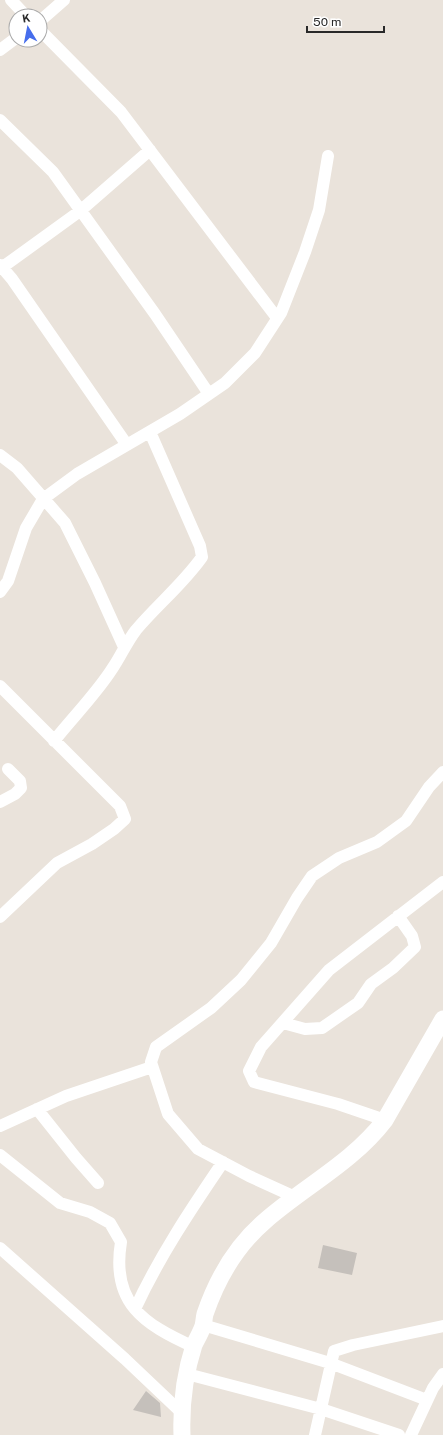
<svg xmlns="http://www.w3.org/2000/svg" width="443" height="1435" viewBox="0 0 443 1435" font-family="'Public Sans',sans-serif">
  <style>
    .building { fill: #c5c0bb }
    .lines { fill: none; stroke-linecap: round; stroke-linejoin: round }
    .minor { stroke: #fff; stroke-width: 12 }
    .secondary { stroke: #fff; stroke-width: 17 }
  </style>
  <rect width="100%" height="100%" fill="#eae3db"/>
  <path class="building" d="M323,1245L357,1253L352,1275L318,1268Z
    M146,1391L160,1403L161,1417L133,1410Z"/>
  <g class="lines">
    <path class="minor" d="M11,0L26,16
      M40,21L64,0
      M40,30L121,112L277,318
      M0,50L16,38
      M0,120L53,172L155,314L209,394
      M0,265L12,279L127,445
      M0,269L80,211L150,150
      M0,455L17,468L65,523L95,583L124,647
      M0,592L8,581L26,528L43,499L77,474L180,414L225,383L255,353L281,313L305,252L319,210L328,156
      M0,686L120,806L125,819L114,829L92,844L57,863L0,917
      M54,741C73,717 96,694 112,669C121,656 126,643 136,630C157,605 183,584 202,557L200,546L150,432
      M0,802L15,794L21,788L20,781L8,769
      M283,1023L305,1029L322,1028L358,1003L371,984L393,968L415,947L412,936L398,916
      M37,1109L76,1158L98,1183
      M385,1120L338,1104L254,1082L249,1071L261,1047L329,970L443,882
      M0,1126L66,1096L152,1067
      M0,1155L60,1203L90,1212L110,1223L121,1242C111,1303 143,1324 194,1347
      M295,1197L249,1176L198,1149L168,1114L151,1062L156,1047L211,1008L241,980L271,943L297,898L312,876L339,858L377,842L406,821L429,787L443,772
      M0,1248L125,1359L183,1414
      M135,1309C159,1257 191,1209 223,1162
      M203,1325L330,1363L427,1400
      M187,1374L321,1409L399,1435
      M315,1435L334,1351L353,1345L443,1326
      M411,1435L433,1388L443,1374"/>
    <path class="secondary" d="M182,1435C181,1406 185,1373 194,1345C197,1339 201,1332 203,1326C204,1322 204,1318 205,1314C217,1279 237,1245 265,1221C305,1186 352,1163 385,1120L443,1019"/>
  </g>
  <g transform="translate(28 28) rotate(350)"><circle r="19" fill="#ffffff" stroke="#a9a9a9"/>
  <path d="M0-3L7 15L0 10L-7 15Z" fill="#466dec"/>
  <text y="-6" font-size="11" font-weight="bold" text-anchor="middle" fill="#292929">K</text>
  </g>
  <path d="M307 26v6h77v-6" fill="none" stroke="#292929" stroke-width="2"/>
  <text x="313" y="26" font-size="12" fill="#292929" stroke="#ffffff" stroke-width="3" paint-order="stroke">50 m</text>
</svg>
